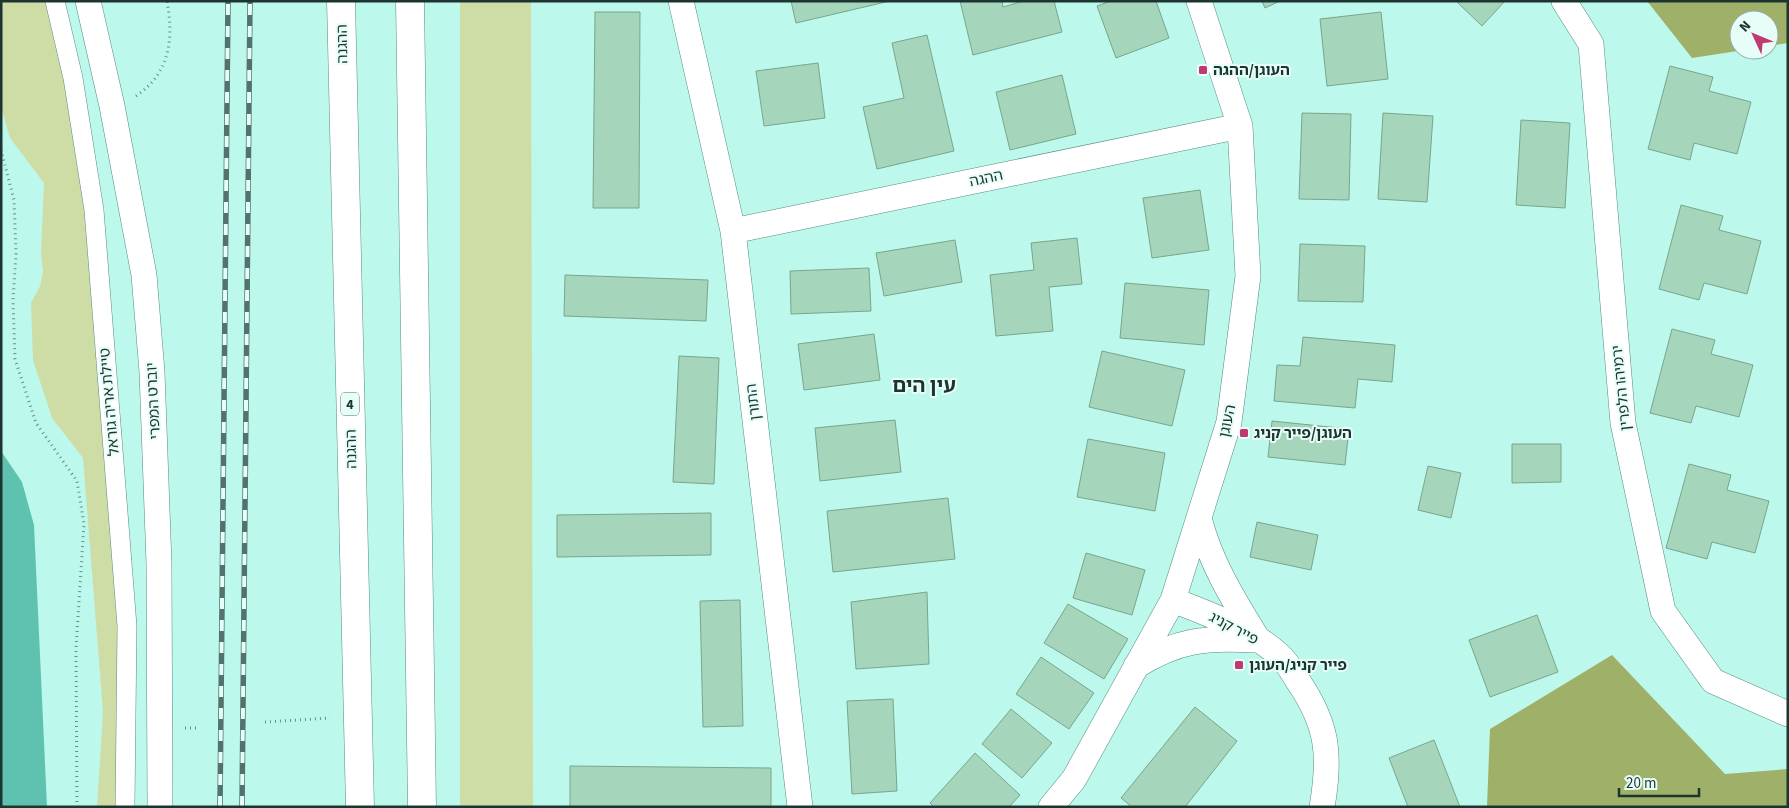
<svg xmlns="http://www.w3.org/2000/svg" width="1789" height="808" viewBox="0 0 1789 808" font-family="'Source Sans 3','Noto Sans Hebrew',sans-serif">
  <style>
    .green { fill: #cedda5 }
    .forest { fill: #9fb069 }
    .water { fill: #5fc2b0 }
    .building { fill: #a5d5ba; stroke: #78a68c }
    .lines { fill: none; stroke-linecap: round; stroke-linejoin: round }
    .pedestrian-casing { stroke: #548c81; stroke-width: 20 }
    .minor-casing { stroke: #548c81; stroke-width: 26 }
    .trunk-casing { stroke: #548c81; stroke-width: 29 }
    .path { stroke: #678f87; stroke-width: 3; stroke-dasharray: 1 4; stroke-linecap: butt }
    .pedestrian { stroke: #fff; stroke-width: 19 }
    .minor { stroke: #fff; stroke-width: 25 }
    .trunk { stroke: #fff; stroke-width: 28 }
    .rail-casing { stroke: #50736d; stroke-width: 5.5 }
    .rail { stroke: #e6fdf8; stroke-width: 4; stroke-dasharray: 11; stroke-linecap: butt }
    .poi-dot { fill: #c23870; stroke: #e6fdf8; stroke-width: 2 }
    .labels { text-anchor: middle; stroke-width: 4; stroke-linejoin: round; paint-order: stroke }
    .shield { fill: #e6fdf8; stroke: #59716d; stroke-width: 1 }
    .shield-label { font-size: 14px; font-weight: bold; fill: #1d3531 }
    .street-label { font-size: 15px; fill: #1d3531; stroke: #e6fdf8 }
    .poi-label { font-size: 15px; font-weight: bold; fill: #1d3531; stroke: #e6fdf8; text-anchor: start }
    .district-label { font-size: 20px; font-weight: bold; fill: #1d3531; stroke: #e6fdf8 }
  </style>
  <rect width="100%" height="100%" fill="#bdf8ec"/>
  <path class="green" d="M1,1H61L90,123L121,427L133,624L134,807H97L103,712L83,458L52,418L33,360L31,303L40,286L43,272L41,253L44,183L10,138L1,107Z
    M460,1H531L533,807H460Z"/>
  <path class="forest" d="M1647,1H1788V43L1769,46V20H1739V50H1744L1692,58Z
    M1612,655L1725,774L1788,769V807H1487L1490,729Z"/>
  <path class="water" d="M1,451L22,482L34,525L47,807H1Z"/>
  <path class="building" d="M791,1H890L796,23Z
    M960,1H1002L1003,7L1024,1H1054L1062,32L973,55Z
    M1111,1H1156L1169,38L1116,58L1097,6Z
    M1262,1H1280L1265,8Z
    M1456,1H1505L1482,26Z
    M595,12H640L639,208H593Z
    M1381,12L1388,79L1327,86L1320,19Z
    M927,35L954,151L877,169L863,107L904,98L892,43Z
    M818,63L825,118L764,126L756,71Z
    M1670,66L1713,77L1709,91L1751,102L1737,154L1694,143L1690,160L1648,149Z
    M1062,75L1076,134L1010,150L996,92Z
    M1302,113L1351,114L1349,200L1299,199Z
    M1383,113L1433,116L1427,202L1378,199Z
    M1521,120L1570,123L1565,208L1516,205Z
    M1200,190L1209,250L1152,258L1143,198Z
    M1681,205L1723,216L1719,230L1761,241L1747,294L1704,283L1699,300L1659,289Z
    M1077,238L1082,284L1049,287L1053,331L996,336L990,275L1034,270L1031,243Z
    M955,240L962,282L884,296L876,253Z
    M1300,244L1365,246L1363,302L1298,301Z
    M869,268L871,311L791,314L790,271Z
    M565,275L708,280L706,321L564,316Z
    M1125,283L1209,290L1204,345L1120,338Z
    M1672,329L1715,340L1711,354L1753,365L1739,417L1696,406L1691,423L1650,413Z
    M874,334L880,380L804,390L798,344Z
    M1303,337L1395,345L1392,382L1358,379L1355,408L1274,401L1277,365L1300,366Z
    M1102,351L1185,370L1172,426L1089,407Z
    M679,356L719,358L714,484L673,482Z
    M895,420L901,472L820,481L815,428Z
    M1272,421L1349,429L1345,465L1268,457Z
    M1088,439L1165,453L1155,511L1077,497Z
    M1512,444H1561V482L1512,483Z
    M1689,464L1731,475L1727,490L1769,501L1755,553L1712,542L1707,559L1666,548Z
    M1428,466L1461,473L1451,518L1418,510Z
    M948,498L955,559L833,572L827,511Z
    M711,513V555L557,557V515Z
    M1257,522L1318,535L1311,570L1250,557Z
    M1086,553L1145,570L1132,615L1073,598Z
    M927,592L929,664L856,669L851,602Z
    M740,600L743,726L703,727L700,601Z
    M1068,604L1128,639L1104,679L1044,643Z
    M1537,615L1558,672L1490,697L1469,640Z
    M1041,657L1094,693L1069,729L1016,694Z
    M893,699L897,791L852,794L847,701Z
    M1195,707L1237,741L1185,807H1132L1121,798Z
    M1011,709L1052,743L1022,778L982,744Z
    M1434,740L1460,807H1408L1389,758Z
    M975,753L1020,795L1009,807H934L930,803Z
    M570,766L771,768V807H570Z"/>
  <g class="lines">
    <g class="pedestrian-casing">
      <path id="pedestrian" d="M55,1L73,78L94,210L127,626L125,807"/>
    </g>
    <g class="minor-casing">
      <path id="minor" d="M88,1L112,106L144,275L152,372L159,564L160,807
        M681,1L733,231L800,807
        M1564,1L1591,44L1623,423L1663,611L1713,681L1788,714
        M733,231L1240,126
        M1199,518C1210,562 1233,599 1257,638
        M1173,600C1209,614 1251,629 1280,656C1287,662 1293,673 1298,681C1328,725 1331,755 1322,807
        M1136,666C1177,640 1206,637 1254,640
        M1051,807L1074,779L1173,600L1229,422L1248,276L1240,126L1199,1"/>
    </g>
    <g class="trunk-casing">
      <path id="trunk" d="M341,1L360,807
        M410,1L422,807"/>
    </g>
    <path class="path" d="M136,96C170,73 174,39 167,1
      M1,150L14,200L16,254L13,300L15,359L36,423L77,481L84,524L76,648L77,807
      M265,722L330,718
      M185,728H197"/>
    <use href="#pedestrian" class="pedestrian"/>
    <use href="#minor" class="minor"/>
    <use href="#trunk" class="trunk"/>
    <g class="rail-casing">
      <path id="rail" d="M220,807L228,1
        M242,807L250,1"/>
    </g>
    <use href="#rail" class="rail"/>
  </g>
  <g class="poi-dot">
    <rect x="1198" y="65" width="10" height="10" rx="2.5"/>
    <rect x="1239" y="428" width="10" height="10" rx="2.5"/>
    <rect x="1234" y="660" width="10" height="10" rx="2.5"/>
  </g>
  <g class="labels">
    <rect class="shield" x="341" y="392.5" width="18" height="23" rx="4"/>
    <g class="shield-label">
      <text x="350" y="409">4</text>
    </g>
    <g class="street-label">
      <text transform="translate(342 44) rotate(-91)" y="5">ההגנה</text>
      <text transform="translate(986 178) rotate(-12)" y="5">ההגה</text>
      <text transform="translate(1621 388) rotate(-96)" y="5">ירמיהו הלפרין</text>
      <text transform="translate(153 401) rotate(-93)" y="5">יוברט המפרי</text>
      <text transform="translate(109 402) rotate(-95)" y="5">טיילת אריה גוראל</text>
      <text transform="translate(753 402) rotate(-97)" y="5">התורן</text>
      <text transform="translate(1227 421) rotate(-78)" y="5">העוגן</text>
      <text transform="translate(351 449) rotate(-91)" y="5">ההגנה</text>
      <text transform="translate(1234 628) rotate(28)" y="5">פייר קניג</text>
    </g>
    <g class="poi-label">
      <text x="1213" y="75">העוגן/ההגה</text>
      <text x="1254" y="438">העוגן/פייר קניג</text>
      <text x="1249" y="670">פייר קניג/העוגן</text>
    </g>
    <g class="district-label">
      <text x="924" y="392">עין הים</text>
    </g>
  </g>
  <rect width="1789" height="808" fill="none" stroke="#1d3531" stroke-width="5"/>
  <g transform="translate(1754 35) rotate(314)"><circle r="24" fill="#e6fdf8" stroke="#96ada8"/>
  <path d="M0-4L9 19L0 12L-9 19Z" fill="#c23870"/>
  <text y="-8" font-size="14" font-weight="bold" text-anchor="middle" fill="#1d3531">N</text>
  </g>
  <path d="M1619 788v8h80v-8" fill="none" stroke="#1d3531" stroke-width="2.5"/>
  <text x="1626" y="788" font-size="15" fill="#1d3531" stroke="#e6fdf8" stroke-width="4" paint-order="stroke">20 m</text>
</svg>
